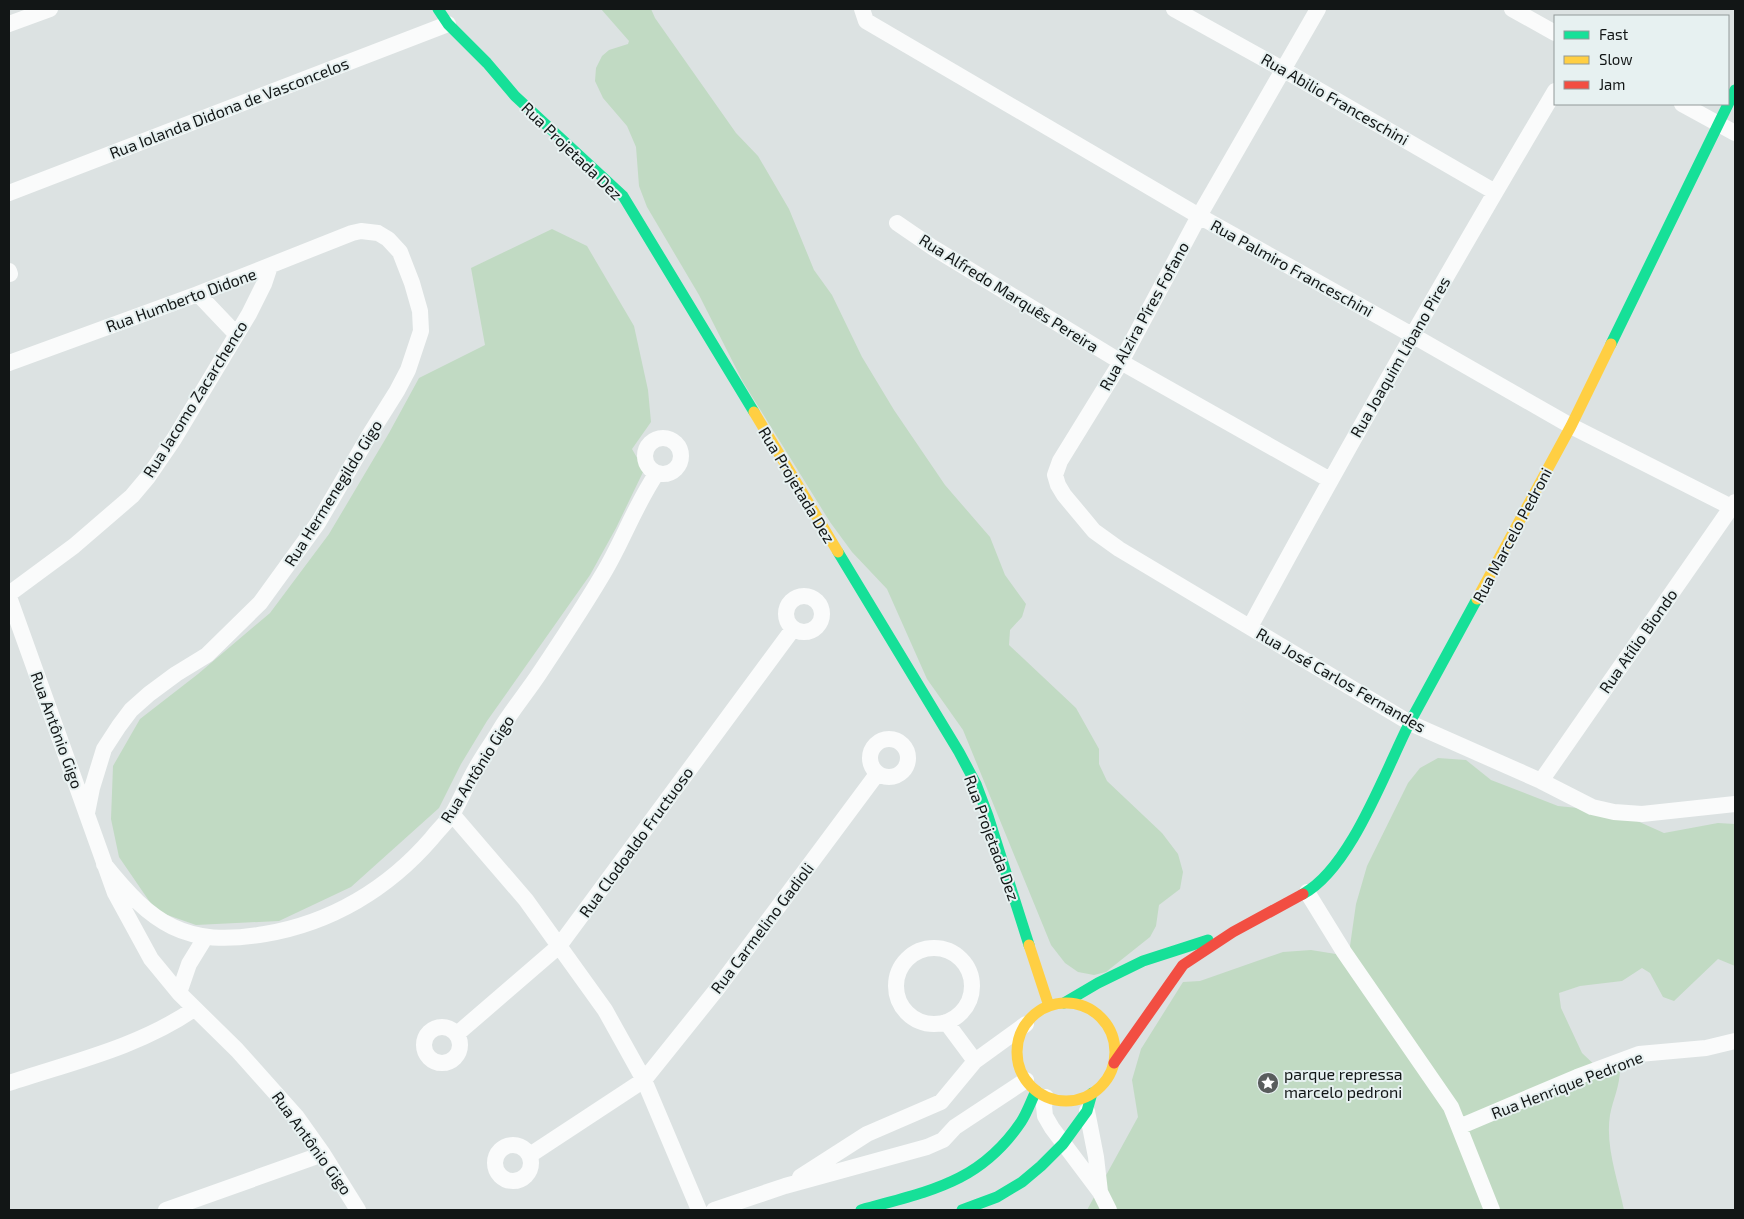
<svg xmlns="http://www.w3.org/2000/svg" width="1744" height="1219" viewBox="0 0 1744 1219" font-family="'Exo 2',sans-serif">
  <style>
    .green { fill: #c1dac3 }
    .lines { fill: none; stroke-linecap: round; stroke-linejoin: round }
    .street { stroke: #fafbfb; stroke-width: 16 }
    .fast { stroke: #16e098; stroke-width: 11 }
    .slow { stroke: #ffcf43; stroke-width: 11 }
    .jam { stroke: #f24e42; stroke-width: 11 }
    .labels { text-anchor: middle; stroke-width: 4; stroke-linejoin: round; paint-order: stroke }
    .street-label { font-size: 16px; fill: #121616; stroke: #e7f1f1 }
    .poi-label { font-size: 16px; fill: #121616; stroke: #e7f1f1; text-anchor: start }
  </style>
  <rect width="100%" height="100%" fill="#dce2e2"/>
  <path class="green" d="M601,9H651L655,18L736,133L758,156L789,209L814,270L832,295L862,357L894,410L945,485L990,537L1005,575L1026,604L1022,617L1010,630L1009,645L1076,708L1099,749V764L1107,781L1162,833L1178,854L1183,872L1180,889L1159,905L1156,926L1150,937L1106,972L1094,975L1078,972L1065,963L1051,945L963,730L927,679L887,589L852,552L830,522L743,382L699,295L647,207L639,186L636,147L627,126L603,98L595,81L596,68L602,56L609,50L628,44L629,41Z
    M552,229L587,246L634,326L648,390L651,422L632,449L644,470L616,528L590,575L487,721L461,764L439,808L351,887L279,921L196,925L156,911L119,857L111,819L113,766L140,719L198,674L270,613L329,534L389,433L419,378L485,345L471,268Z
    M1438,758L1466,760L1491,780L1558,806L1617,812L1664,833L1718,823L1735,824V966L1718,959L1674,1001L1663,997L1650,973L1642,968L1622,981L1580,986L1559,993L1561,1008L1582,1053L1600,1070L1620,1069C1620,1086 1613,1099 1610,1115C1605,1146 1618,1180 1624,1210H1087L1138,1117L1132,1080L1141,1049L1183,982L1200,981L1283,952L1311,950L1342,955L1349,953L1356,904L1367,866L1408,783L1420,768Z"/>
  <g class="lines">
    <path class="street" d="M862,9L866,21L1199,216L1412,335L1571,426L1735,509
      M1174,9L1284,70L1495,192
      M1318,9L1199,216L1121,362L1060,461L1055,475L1058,485L1064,495L1094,531L1119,549L1410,723L1541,781L1592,807L1614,812L1642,814L1735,804
      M1512,9L1555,33
      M9,24L50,9
      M1682,104L1735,133
      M9,193L448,24
      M897,223L932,247L1121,362L1330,480
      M9,271L10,274
      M198,294L236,334
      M9,363L198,294L352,233L361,231L378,233L388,239L400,252L412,283L420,311L421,331L408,370L397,391L370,434L318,523L260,603L207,655L176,674L149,694L131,710L119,726L104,749L92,788L87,813
      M645 456a18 18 0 1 1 36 0a18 18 0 1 1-36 0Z
      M9,594L74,546L132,496L148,477L174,439L249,314L264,284L270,266
      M786 614a18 18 0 1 1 36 0a18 18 0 1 1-36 0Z
      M9,597L115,893L151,959L179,993L237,1050L296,1116L323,1154L358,1210
      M1250,627C1348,446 1450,268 1555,91
      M870 758a19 19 0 1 1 38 0a19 19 0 1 1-38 0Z
      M1541,781L1735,502
      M452,814L526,900L605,1010L644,1080L699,1210
      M104,864C152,924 185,948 265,934C331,923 388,889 432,838C438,830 447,822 453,813C461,799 467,784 475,770C483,755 493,742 501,728C513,709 527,692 539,674C561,641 583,608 603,574C623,541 635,505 657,473
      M1307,892L1344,952L1451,1107L1492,1210
      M896 986a38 38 0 1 1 76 0a38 38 0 1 1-76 0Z
      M179,993L189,964L205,938
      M946,1022L975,1061
      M424 1045a18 18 0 1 1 36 0a18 18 0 1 1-36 0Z
      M457,1034L559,946L793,629
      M9,1083C72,1062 139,1047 194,1009
      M1046,1097L1044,1106L1045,1116L1052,1128L1100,1192L1109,1210
      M1087,1111L1096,1157L1100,1192
      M1459,1127L1577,1077L1639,1054L1706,1048L1735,1041
      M495 1163a18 18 0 1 1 36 0a18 18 0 1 1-36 0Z
      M530,1155L644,1080L717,989L877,774
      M800,1177L867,1134L941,1102L975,1061L1026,1024
      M166,1210L323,1154
      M714,1210L785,1186L927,1147L943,1140L955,1127L1026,1080"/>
    <path class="fast" d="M438,9L448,24L487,63L515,96L623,196L754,412
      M1611,344L1735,90
      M838,552L959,752L976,784L988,816L1029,945
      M1303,894C1351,868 1385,771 1410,722C1432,681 1455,640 1477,599
      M1064,1003L1098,983L1143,961L1208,940
      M861,1210C928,1191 979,1184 1021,1122C1027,1113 1031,1101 1036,1091
      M962,1210L997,1197L1022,1182L1041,1166L1063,1144L1087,1111L1092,1093"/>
    <path class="slow" d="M754,412L838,552
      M1477,599L1571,426L1611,344
      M1029,945L1049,1006
      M1017 1052a49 49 0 1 1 98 0a49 49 0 1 1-98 0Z"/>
    <path class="jam" d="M1114,1063L1183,965L1233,932L1303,894"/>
  </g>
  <defs>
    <g id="sight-disc" transform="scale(1.125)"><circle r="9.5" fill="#595d5d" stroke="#e7f1f1"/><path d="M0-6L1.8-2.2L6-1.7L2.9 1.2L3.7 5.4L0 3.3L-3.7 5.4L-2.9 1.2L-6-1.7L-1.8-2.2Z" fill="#fff"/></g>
  </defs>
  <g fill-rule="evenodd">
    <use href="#sight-disc" x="1268" y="1083"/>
  </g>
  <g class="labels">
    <g class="street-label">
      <text transform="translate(1335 99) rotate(30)" y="6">Rua Abilio Franceschini</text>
      <text transform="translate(229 108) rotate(-21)" y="6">Rua Iolanda Didona de Vasconcelos</text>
      <text transform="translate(572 151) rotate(44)" y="6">Rua Projetada Dez</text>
      <text transform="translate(1292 268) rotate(29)" y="6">Rua Palmiro Franceschini</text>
      <text transform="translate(1009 293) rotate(32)" y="6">Rua Alfredo Marquês Pereira</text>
      <text transform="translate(181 300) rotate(-20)" y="6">Rua Humberto Didone</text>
      <text transform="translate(1144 316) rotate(-61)" y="6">Rua Alzira Píres Fofano</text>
      <text transform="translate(1400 357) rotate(-60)" y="6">Rua Joaquim Líbano Pires</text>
      <text transform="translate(195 399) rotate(-58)" y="6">Rua Jacomo Zacarchenco</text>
      <text transform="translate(797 485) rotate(59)" y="6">Rua Projetada Dez</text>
      <text transform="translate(333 493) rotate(-58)" y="6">Rua Hermenegildo Gigo</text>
      <text transform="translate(1512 535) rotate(-62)" y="6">Rua Marcelo Pedroni</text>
      <text transform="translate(1638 641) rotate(-55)" y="6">Rua Atílio Biondo</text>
      <text transform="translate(1341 680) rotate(30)" y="6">Rua José Carlos Fernandes</text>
      <text transform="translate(57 730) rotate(70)" y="6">Rua Antônio Gigo</text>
      <text transform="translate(477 769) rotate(-58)" y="6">Rua Antônio Gigo</text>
      <text transform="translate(992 838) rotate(70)" y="6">Rua Projetada Dez</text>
      <text transform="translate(636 842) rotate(-54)" y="6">Rua Clodoaldo Fructuoso</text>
      <text transform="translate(762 928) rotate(-53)" y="6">Rua Carmelino Gadioli</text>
      <text transform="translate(1567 1085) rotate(-21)" y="6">Rua Henrique Pedrone</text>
      <text transform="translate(312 1143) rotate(54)" y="6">Rua Antônio Gigo</text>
    </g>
    <g class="poi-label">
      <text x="1284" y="1080">parque repressa<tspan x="1284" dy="18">marcelo pedroni</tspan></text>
    </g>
  </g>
  <rect width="1744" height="1219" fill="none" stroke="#121616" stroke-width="20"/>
  <rect x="1554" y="15" width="175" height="90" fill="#e7f1f1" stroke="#929999"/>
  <rect x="1564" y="31" width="25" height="8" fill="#16e098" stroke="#929999"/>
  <text x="1599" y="40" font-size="15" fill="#121616">Fast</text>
  <rect x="1564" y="56" width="25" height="8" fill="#ffcf43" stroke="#929999"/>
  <text x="1599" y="65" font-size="15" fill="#121616">Slow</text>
  <rect x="1564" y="81" width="25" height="8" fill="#f24e42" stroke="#929999"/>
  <text x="1599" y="90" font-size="15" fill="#121616">Jam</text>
</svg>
